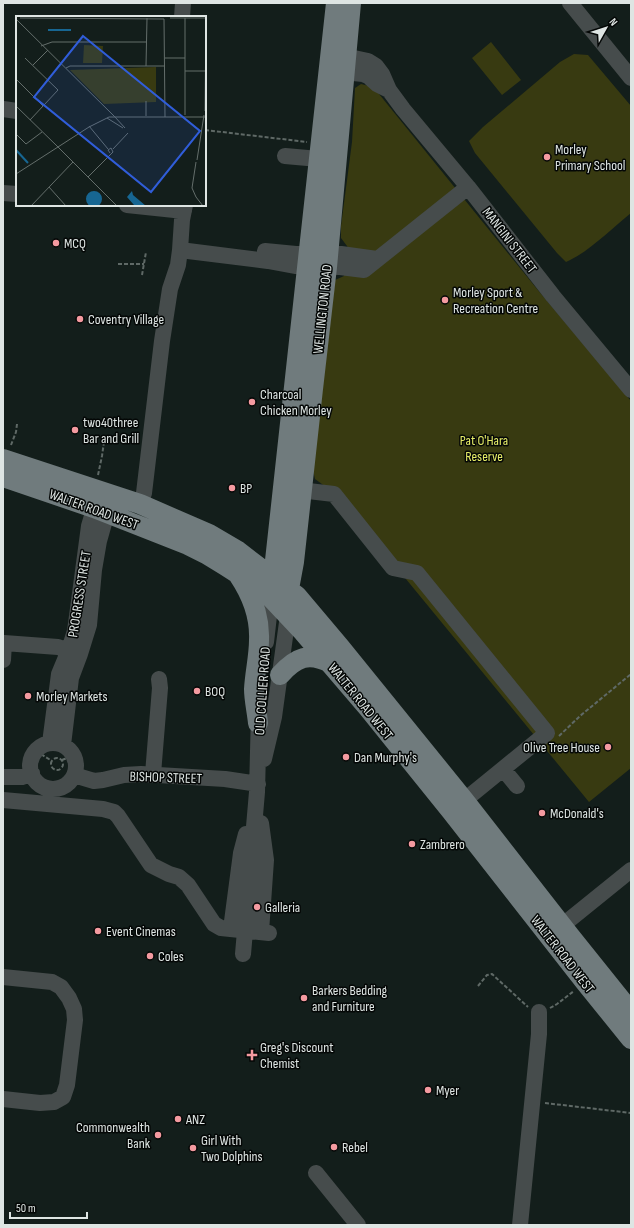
<svg xmlns="http://www.w3.org/2000/svg" width="634" height="1228" viewBox="0 0 634 1228" font-family="'Sofia Sans Condensed',sans-serif">
  <style>
    .green { fill: #383a11 }
    .lines { fill: none; stroke-linecap: round; stroke-linejoin: round }
    .path { stroke: #5f6966; stroke-width: 2; stroke-dasharray: 4 2; stroke-linecap: butt }
    .minor { stroke: #464c4c; stroke-width: 16 }
    .major { stroke: #707b7d; stroke-width: 20 }
    .poi-dot { fill: #f49aa0; stroke: #040706; stroke-width: 1.5 }
    .labels { text-anchor: middle; stroke-width: 3; stroke-linejoin: round; paint-order: stroke }
    .poi-label { font-size: 14px; fill: #dee5e3; stroke: #040706; text-anchor: start }
    .street-label { font-size: 14px; fill: #dee5e3; stroke: #040706 }
    .park-label { font-size: 14px; fill: #e7ee68; stroke: #040706 }
    .inset-river { fill: none; stroke: #176692; stroke-width: 2 }
    .inset-road { fill: none; stroke: #646e6b; stroke-width: 1 }
    .view { fill: #305dd9; fill-opacity: 0.15; stroke: #305dd9; stroke-width: 2 }
    .inset-edge { fill: none; stroke: #dee5e3; stroke-width: 2 }
  </style>
  <rect width="100%" height="100%" fill="#131e1b"/>
  <path class="green" d="M491,42L521,80L502,95L472,58Z
    M574,54L588,55L631,106V213C611,229 589,252 566,262L557,253L475,153L469,141L483,127L560,62Z
    M361,84L369,86L375,89L537,289L631,401V768L589,802L337,495L315,479L313,470L335,280L344,276L350,250L341,238V226L352,142L355,88Z"/>
  <g class="lines">
    <path class="path" d="M205,130L307,142
      M118,264H144
      M142,275L146,252
      M11,445L16,432L17,424
      M98,475L102,456L105,435
      M559,736L580,716L631,674
      M36,751L52,761
      M51 764a6 6 0 1 1 12 0a6 6 0 1 1-12 0Z
      M62,760L74,755
      M478,986L487,975L492,974L528,1007
      M550,1008L557,1004L574,991
      M545,1103L631,1113"/>
    <path class="minor" d="M570,3L631,78
      M182,17L183,3
      M334,55L354,58L368,61L376,66L382,74L389,90L403,109L468,187L553,296L631,390
      M334,71L363,74L368,76L377,84L389,90
      M3,109L17,111
      M285,156L319,159
      M3,193L17,194
      M127,205L184,211
      M180,250L268,261L295,266L340,267L364,270L468,187
      M265,251L296,254H341L377,259
      M291,489L334,494L393,568L417,573L547,733L455,808
      M140,504L144,493L162,341L170,289L178,265L180,250L182,220L185,205
      M266,642L271,598
      M3,660L4,643L58,647L79,654
      M50,743L59,674L69,650L75,631L89,526L98,496
      M30 766a23 23 0 1 1 46 0a23 23 0 1 1-46 0Z
      M63,745L71,678L80,654L89,625L94,570L99,541L110,502
      M264,759L274,717L288,615
      M503,769L517,786
      M153,774L160,688L159,679
      M74,775L94,781L103,780L124,775L141,774L225,779L258,784
      M3,777H22L32,773
      M3,800L103,809L114,812L118,816L151,865L169,874L179,877L188,885L214,924L221,928L269,933
      M231,929L241,853L246,834
      M261,932L266,860L261,823
      M553,933L631,870
      M243,954L257,792L259,711
      M3,977L52,982L61,987L69,998L74,1009L75,1020L67,1085L63,1097L54,1102L40,1103L3,1099
      M316,1173L358,1225
      M520,1225L539,1034V1012"/>
    <path class="major" d="M3,459L140,504L209,534L238,551L297,596L340,647L464,800L570,936L631,1012
      M3,477L94,508L188,545L206,554L224,565L257,586L271,598L303,632L368,708L451,811L585,982L631,1039
      M239,576C251,594 260,617 259,640C259,656 255,672 254,689C254,700 257,712 258,723
      M272,588L336,3
      M289,601V589L294,562L313,389L327,267L351,3
      M280,675C296,657 309,652 330,663"/>
  </g>
  <g class="poi-dot">
    <circle cx="547" cy="157" r="4"/>
    <circle cx="56" cy="243" r="4"/>
    <circle cx="445" cy="300" r="4"/>
    <circle cx="80" cy="319" r="4"/>
    <circle cx="252" cy="402" r="4"/>
    <circle cx="75" cy="430" r="4"/>
    <circle cx="232" cy="488" r="4"/>
    <circle cx="197" cy="691" r="4"/>
    <circle cx="28" cy="696" r="4"/>
    <circle cx="608" cy="747" r="4"/>
    <circle cx="346" cy="757" r="4"/>
    <circle cx="542" cy="813" r="4"/>
    <circle cx="412" cy="844" r="4"/>
    <circle cx="257" cy="907" r="4"/>
    <circle cx="98" cy="931" r="4"/>
    <circle cx="150" cy="956" r="4"/>
    <circle cx="304" cy="998" r="4"/>
    <path d="M250 1049h4v4h4v4h-4v4h-4v-4h-4v-4h4z"/>
    <circle cx="428" cy="1090" r="4"/>
    <circle cx="178" cy="1119" r="4"/>
    <circle cx="158" cy="1135" r="4"/>
    <circle cx="334" cy="1147" r="4"/>
    <circle cx="193" cy="1148" r="4"/>
  </g>
  <g class="labels">
    <g class="poi-label">
      <text x="555" y="154">Morley<tspan x="555" dy="16">Primary School</tspan></text>
      <text x="64" y="248">MCQ</text>
      <text x="453" y="297">Morley Sport &amp;<tspan x="453" dy="16">Recreation Centre</tspan></text>
      <text x="88" y="324">Coventry Village</text>
      <text x="260" y="399">Charcoal<tspan x="260" dy="16">Chicken Morley</tspan></text>
      <text x="83" y="427">two40three<tspan x="83" dy="16">Bar and Grill</tspan></text>
      <text x="240" y="493">BP</text>
      <text x="205" y="696">BOQ</text>
      <text x="36" y="701">Morley Markets</text>
      <text x="600" y="752" text-anchor="end">Olive Tree House</text>
      <text x="354" y="762">Dan Murphy's</text>
      <text x="550" y="818">McDonald's</text>
      <text x="420" y="849">Zambrero</text>
      <text x="265" y="912">Galleria</text>
      <text x="106" y="936">Event Cinemas</text>
      <text x="158" y="961">Coles</text>
      <text x="312" y="995">Barkers Bedding<tspan x="312" dy="16">and Furniture</tspan></text>
      <text x="260" y="1052">Greg's Discount<tspan x="260" dy="16">Chemist</tspan></text>
      <text x="436" y="1095">Myer</text>
      <text x="186" y="1124">ANZ</text>
      <text x="150" y="1132" text-anchor="end">Commonwealth<tspan x="150" dy="16">Bank</tspan></text>
      <text x="201" y="1145">Girl With<tspan x="201" dy="16">Two Dolphins</tspan></text>
      <text x="342" y="1152">Rebel</text>
    </g>
    <g class="street-label">
      <text transform="translate(510 240) rotate(52)" y="5">MANGINI STREET</text>
      <text transform="translate(322 309) rotate(-84)" y="5">WELLINGTON ROAD</text>
      <text transform="translate(94 509) rotate(20)" y="5">WALTER ROAD WEST</text>
      <text transform="translate(79 594) rotate(-81)" y="5">PROGRESS STREET</text>
      <text transform="translate(262 691) rotate(-86)" y="5">OLD COLLIER ROAD</text>
      <text transform="translate(361 701) rotate(51)" y="5">WALTER ROAD WEST</text>
      <text transform="translate(166 777) rotate(2)" y="5">BISHOP STREET</text>
      <text transform="translate(563 954) rotate(52)" y="5">WALTER ROAD WEST</text>
    </g>
    <g class="park-label">
      <text x="484" y="445">Pat O'Hara<tspan x="484" dy="16">Reserve</tspan></text>
    </g>
  </g>
  <g transform="translate(16 16)">
    <rect width="190" height="190" fill="#131e1b"/>
    <path d="M68,29L87,30L86,47H67ZM140,51V86L88,88L54,54Z" fill="#383a11"/>
    <path d="M70 183a8 8 0 1 1 16 0a8 8 0 1 1-16 0ZM116,175L117,179L130,190L118,189L111,181Z" fill="#176692"/>
    <path class="inset-river" d="M32,14H55M0,134L12,147"/>
    <path class="inset-road" d="M4,2L148,3L149,101M154,2H190M169,2V99M0,3L99,101M25,30L36,26H131M9,42L42,74L14,104M149,42H169M17,49L32,34M130,50L131,2M50,52L54,50H149M169,55H189M0,63L27,90M130,85V100M0,90L41,130M189,95L190,2M99,101L109,112M91,102L107,112M73,110L92,133M0,118L10,128L26,116M41,130L101,190M97,133L112,117M181,144L188,99M180,146L176,172L180,181L187,190M83,150L97,136L95,132L92,134L94,137M0,158L73,111L93,101H190M72,161L83,150L80,153M33,171L50,190M15,190L57,146"/>
    <path class="view" d="M67,20L184,115L135,176L18,81Z"/>
    <rect width="190" height="190" class="inset-edge"/>
  </g>
  <rect width="634" height="1228" fill="none" stroke="#dee5e3" stroke-width="8"/>
  <g transform="translate(606 28) rotate(51)" stroke="#040706" stroke-width="3" paint-order="stroke">
  <path d="M0-3L7 15L0 10L-7 15Z" fill="#dee5e3"/>
  <text y="-6" font-size="11" font-weight="bold" text-anchor="middle" fill="#dee5e3">N</text>
  </g>
  <path d="M10 1212v6h77v-6" fill="none" stroke="#dee5e3" stroke-width="2"/>
  <text x="16" y="1212" font-size="12" fill="#dee5e3" stroke="#040706" stroke-width="3" paint-order="stroke">50 m</text>
</svg>
